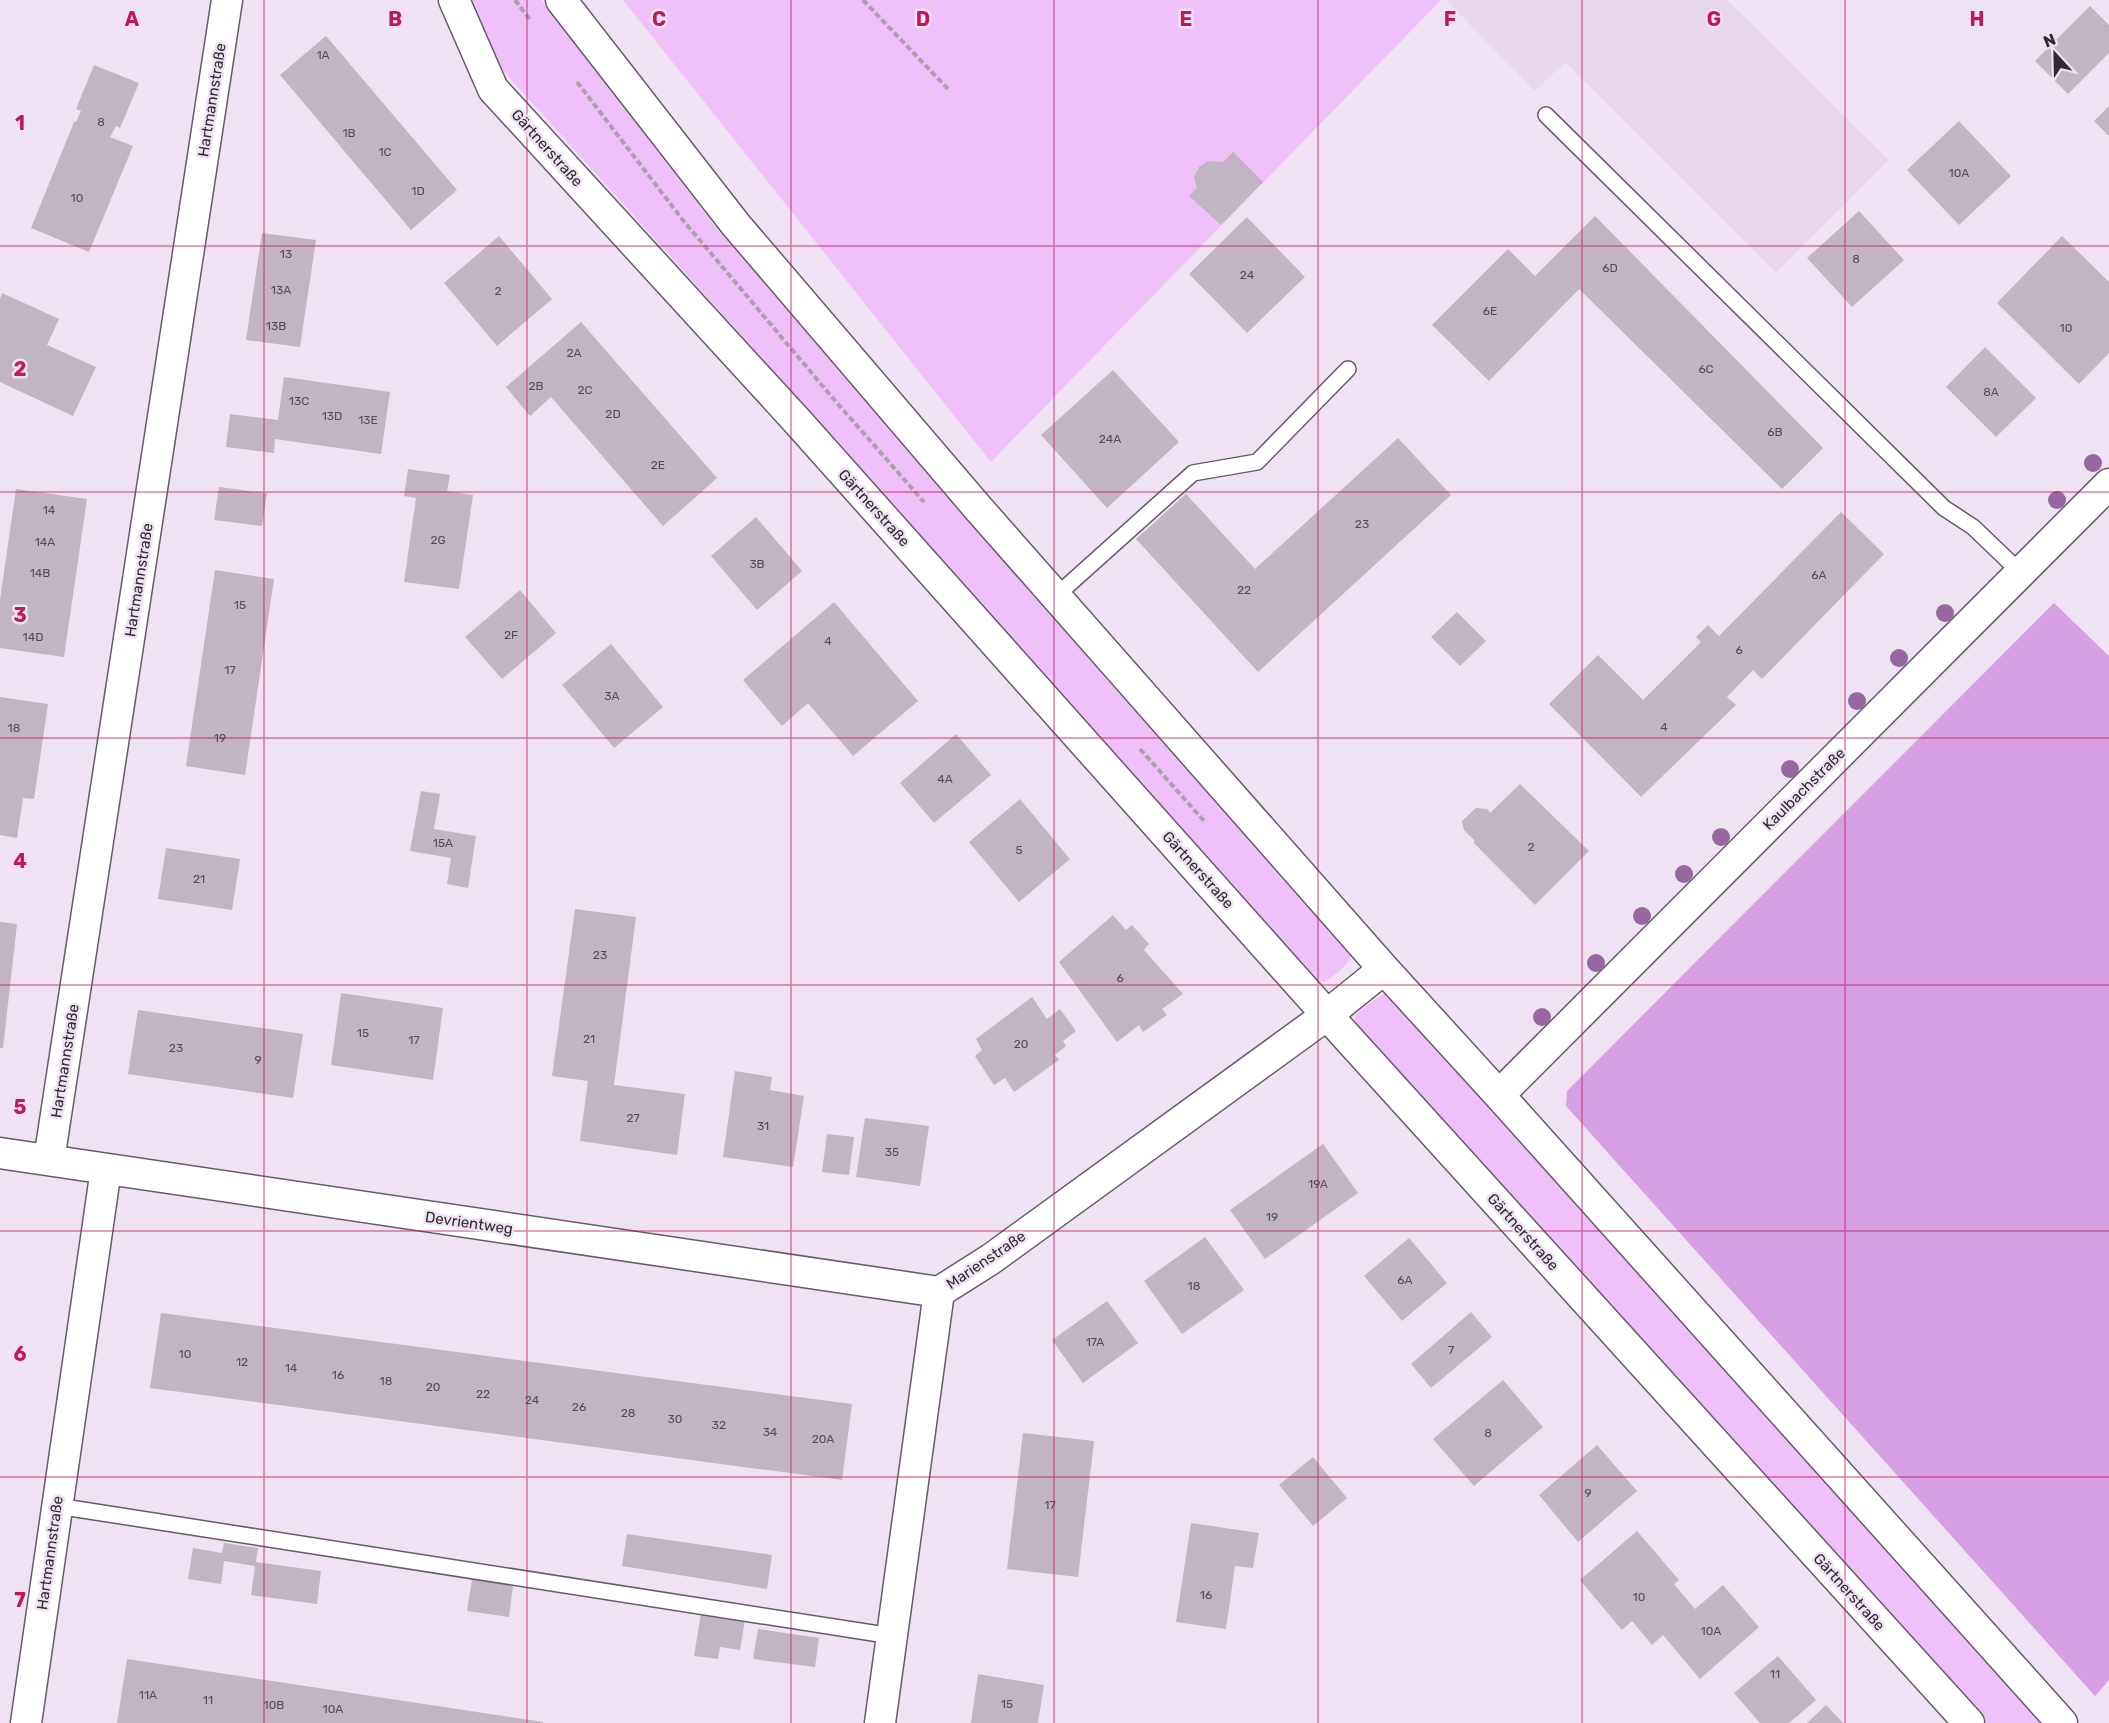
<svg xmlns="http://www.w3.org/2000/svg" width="2109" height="1723" viewBox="0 0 2109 1723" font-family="Rubik,sans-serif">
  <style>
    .built { fill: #e8d6ec }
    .green { fill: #efc0fa }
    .forest { fill: #d69ee3 }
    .building { fill: #c1b4c3 }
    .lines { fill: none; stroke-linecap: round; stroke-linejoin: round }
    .service-casing { stroke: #665b69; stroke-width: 18 }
    .minor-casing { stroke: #665b69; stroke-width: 33 }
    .path { stroke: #aba1ae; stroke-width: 4; stroke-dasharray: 6 3; stroke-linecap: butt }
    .service { stroke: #fff; stroke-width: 15 }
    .minor { stroke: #fff; stroke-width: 30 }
    .tree { fill: #96689f }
    .grid { fill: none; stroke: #c2185b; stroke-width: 1.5; stroke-opacity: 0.55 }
    .labels { text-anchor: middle; stroke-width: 5; stroke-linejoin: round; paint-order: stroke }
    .number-label { font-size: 12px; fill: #544d56 }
    .street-label { font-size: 15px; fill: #302b31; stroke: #efe2f2 }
    .grid-label { font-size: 20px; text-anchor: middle; font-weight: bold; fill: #c2185b; stroke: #efe2f2; stroke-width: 5; stroke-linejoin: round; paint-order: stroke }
  </style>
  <rect width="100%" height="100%" fill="#efe2f2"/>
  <path class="built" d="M1446,0H1727L1889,160L1776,273L1565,62L1535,91Z"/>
  <path class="green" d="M469,0H541L714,225L1108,681L1349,952L1351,956C1347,967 1334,975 1325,982L1318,980L1315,977C1047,679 782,378 513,82L499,65Z
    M623,0H1441L991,462Z
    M1384,994L1388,995L2041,1723H1987L1355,1022V1016L1367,1005Z"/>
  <path class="forest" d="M2054,603L2109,656V1680L2095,1696L1566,1106L1567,1091Z"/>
  <path class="building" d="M2090,6L2109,25V53L2068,94L2035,61Z
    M326,36L457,190L411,230L280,75Z
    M94,65L139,83L120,128L116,126L110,137L133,146L89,252L31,228L74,122H76L81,111L76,109Z
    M2109,106V136L2094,121Z
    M1959,121L2011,176L1959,225L1907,170Z
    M1233,152L1263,182L1221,225L1189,196L1197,188L1194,177L1199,167L1208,161L1223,162Z
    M1859,211L1904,260L1852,307L1807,258Z
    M1595,216L1823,448L1782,489L1579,289L1489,381L1432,325L1508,249L1535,276Z
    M1247,217L1305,277L1247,333L1189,274Z
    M262,233L316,240L300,347L246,340Z
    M499,236L552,299L497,346L444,283Z
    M2062,236L2109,282V353L2079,384L1997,303Z
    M2,293L59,319L47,345L96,367L73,416L0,382V299Z
    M581,322L717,478L663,526L551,397L530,416L506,387Z
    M1985,347L2036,398L1996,437L1946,387Z
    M1113,370L1179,442L1107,508L1041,435Z
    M284,377L390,392L381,454L275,439L274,453L226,447L230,414L278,420Z
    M1398,438L1451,495L1258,672L1136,539L1186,494L1255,569Z
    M408,469L450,475L447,491L473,495L459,589L404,582L416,498L404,496Z
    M219,487L267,493L262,526L214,520Z
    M16,489L87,499L64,657L0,648V600Z
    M1841,512L1884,554L1762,679L1753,670L1727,697L1736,705L1641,797L1549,704L1598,655L1643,700L1701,642L1696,637L1708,625L1719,636Z
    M756,517L802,571L757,610L711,556Z
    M215,570L274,579L245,775L186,766Z
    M520,590L556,633L502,679L465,637Z
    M834,602L918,701L853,756L808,703L782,726L743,680Z
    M1457,612L1486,641L1460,666L1431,637Z
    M611,644L663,707L614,748L562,685Z
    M0,697L48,704L34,799L23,798L17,838L0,835Z
    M956,734L991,775L934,823L900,783Z
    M1520,784L1589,851L1535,905L1473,842L1475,841L1464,830L1462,821L1476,808L1487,809L1490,813Z
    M421,791L440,794L434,829L476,836L468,888L447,884L451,858L410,851Z
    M1020,799L1070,859L1019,902L969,842Z
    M166,848L240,859L232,910L158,899Z
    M575,909L636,917L614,1085L685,1094L677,1155L580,1141L588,1081L552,1076Z
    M1113,915L1126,930L1132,925L1149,944L1144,950L1183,994L1162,1009L1167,1015L1143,1032L1139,1025L1117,1042L1059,962Z
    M0,922L17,924L3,1048H0Z
    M341,993L443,1008L433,1080L331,1065Z
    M1032,997L1047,1019L1060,1009L1076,1031L1063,1041L1066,1046L1055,1055L1059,1060L1014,1092L1005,1078L994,1085L975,1056L982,1050L976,1039Z
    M138,1010L303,1034L293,1098L128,1074Z
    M735,1071L772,1077L770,1090L804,1096L793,1167L723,1157Z
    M865,1118L929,1126L920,1186L856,1177Z
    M827,1134L854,1137L849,1175L822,1172Z
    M1323,1144L1358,1193L1265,1259L1230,1210Z
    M1205,1237L1244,1290L1182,1334L1144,1281Z
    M1409,1238L1447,1283L1402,1321L1364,1276Z
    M1107,1301L1138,1343L1083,1383L1052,1340Z
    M1471,1312L1492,1337L1431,1388L1411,1364Z
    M161,1313L852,1404L842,1480L150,1388Z
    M1503,1380L1543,1427L1474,1486L1433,1439Z
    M1023,1433L1094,1441L1078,1577L1007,1569Z
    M1597,1445L1637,1491L1578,1542L1539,1495Z
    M1313,1457L1347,1498L1313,1526L1279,1485Z
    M1191,1523L1259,1533L1253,1568L1235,1566L1226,1629L1176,1622Z
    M1637,1531L1679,1580L1674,1584L1695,1609L1723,1585L1759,1627L1700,1679L1663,1635L1652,1645L1632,1621L1622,1630L1580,1580Z
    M627,1534L772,1555L767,1589L622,1566Z
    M224,1543L258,1548L256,1562L321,1571L317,1604L251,1595L255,1566L224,1561L221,1584L188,1579L193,1548L222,1553Z
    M472,1579L513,1586L509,1617L467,1611Z
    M701,1613L745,1619L740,1650L720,1647L718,1659L694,1656Z
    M758,1629L819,1638L815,1667L753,1659Z
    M1778,1656L1816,1700L1789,1723H1760L1734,1693Z
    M127,1659L543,1722V1723H117Z
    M978,1674L1044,1685L1038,1723H971Z
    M1826,1705L1843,1723H1807Z"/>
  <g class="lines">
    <g class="service-casing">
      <path id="service" d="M1546,115L1944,508L1973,527L2021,573
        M1056,596L1193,473L1257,462L1348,369
        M57,1506L892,1636"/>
    </g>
    <g class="minor-casing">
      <path id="minor" d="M454,0L493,89L798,422L1327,1015L1969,1723
        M561,0L736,225L978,508L1384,969L1499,1095L2062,1723
        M1499,1095L2109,484
        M0,1153L939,1292
        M49,1160L227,0
        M939,1292L991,1259L1327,1015L1384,969
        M26,1723L106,1169
        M880,1723L939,1292"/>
    </g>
    <path class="path" d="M515,0L531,21
      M863,0L948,89
      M577,82L682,219L837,403L924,502
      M1140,749L1205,822"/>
    <use href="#service" class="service"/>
    <use href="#minor" class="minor"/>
  </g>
  <g class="tree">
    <circle cx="2093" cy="463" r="9"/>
    <circle cx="2057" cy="500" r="9"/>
    <circle cx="1945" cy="613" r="9"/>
    <circle cx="1899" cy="658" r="9"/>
    <circle cx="1857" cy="701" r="9"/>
    <circle cx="1790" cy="769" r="9"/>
    <circle cx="1721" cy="837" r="9"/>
    <circle cx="1684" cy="874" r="9"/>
    <circle cx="1642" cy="916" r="9"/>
    <circle cx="1596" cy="963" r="9"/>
    <circle cx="1542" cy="1017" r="9"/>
  </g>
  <path class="grid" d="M264,0V1723M527,0V1723M791,0V1723M1054,0V1723M1318,0V1723M1582,0V1723M1845,0V1723M0,246H2109M0,492H2109M0,738H2109M0,985H2109M0,1231H2109M0,1477H2109"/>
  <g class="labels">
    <g class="number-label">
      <text x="323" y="59">1A</text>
      <text x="101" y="126">8</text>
      <text x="349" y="137">1B</text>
      <text x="385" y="156">1C</text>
      <text x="1959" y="177">10A</text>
      <text x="418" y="195">1D</text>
      <text x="77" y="202">10</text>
      <text x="286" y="258">13</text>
      <text x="1856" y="263">8</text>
      <text x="1610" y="272">6D</text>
      <text x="1247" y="279">24</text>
      <text x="281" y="294">13A</text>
      <text x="498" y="295">2</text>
      <text x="1490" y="315">6E</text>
      <text x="276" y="330">13B</text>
      <text x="2066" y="332">10</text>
      <text x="574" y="357">2A</text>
      <text x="1706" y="373">6C</text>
      <text x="536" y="390">2B</text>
      <text x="585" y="394">2C</text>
      <text x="1991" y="396">8A</text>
      <text x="299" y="405">13C</text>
      <text x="613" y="418">2D</text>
      <text x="332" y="420">13D</text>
      <text x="368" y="424">13E</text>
      <text x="1775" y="436">6B</text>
      <text x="1110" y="443">24A</text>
      <text x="658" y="469">2E</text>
      <text x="49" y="514">14</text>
      <text x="1362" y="528">23</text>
      <text x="438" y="544">2G</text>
      <text x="45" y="546">14A</text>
      <text x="757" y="568">3B</text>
      <text x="40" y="577">14B</text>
      <text x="1819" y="579">6A</text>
      <text x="1244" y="594">22</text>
      <text x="240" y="609">15</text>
      <text x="511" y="639">2F</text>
      <text x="33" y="641">14D</text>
      <text x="828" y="645">4</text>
      <text x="1739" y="654">6</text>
      <text x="230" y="674">17</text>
      <text x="612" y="700">3A</text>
      <text x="1664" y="731">4</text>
      <text x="14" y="732">18</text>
      <text x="220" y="742">19</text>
      <text x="945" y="783">4A</text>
      <text x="443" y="847">15A</text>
      <text x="1531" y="851">2</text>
      <text x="1019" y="854">5</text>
      <text x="199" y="883">21</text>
      <text x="600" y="959">23</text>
      <text x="1120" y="982">6</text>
      <text x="363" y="1037">15</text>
      <text x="589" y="1043">21</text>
      <text x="414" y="1044">17</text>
      <text x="1021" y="1048">20</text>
      <text x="176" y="1052">23</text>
      <text x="258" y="1064">9</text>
      <text x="633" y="1122">27</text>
      <text x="763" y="1130">31</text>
      <text x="892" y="1156">35</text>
      <text x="1318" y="1188">19A</text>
      <text x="1272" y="1221">19</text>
      <text x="1405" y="1284">6A</text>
      <text x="1194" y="1290">18</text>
      <text x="1095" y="1346">17A</text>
      <text x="1451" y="1354">7</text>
      <text x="185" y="1358">10</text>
      <text x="242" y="1366">12</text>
      <text x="291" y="1372">14</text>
      <text x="338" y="1379">16</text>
      <text x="386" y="1385">18</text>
      <text x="433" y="1391">20</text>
      <text x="483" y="1398">22</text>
      <text x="532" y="1404">24</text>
      <text x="579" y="1411">26</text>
      <text x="628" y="1417">28</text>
      <text x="675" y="1423">30</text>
      <text x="719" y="1429">32</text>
      <text x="770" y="1436">34</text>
      <text x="1488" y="1437">8</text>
      <text x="823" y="1443">20A</text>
      <text x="1588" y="1497">9</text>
      <text x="1050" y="1509">17</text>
      <text x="1206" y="1599">16</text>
      <text x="1639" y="1601">10</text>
      <text x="1711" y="1635">10A</text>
      <text x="1775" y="1678">11</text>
      <text x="148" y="1699">11A</text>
      <text x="208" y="1704">11</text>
      <text x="1007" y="1708">15</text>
      <text x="274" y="1709">10B</text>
      <text x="333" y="1713">10A</text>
    </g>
    <g class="street-label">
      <text transform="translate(212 100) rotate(-81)" y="5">Hartmannstraße</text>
      <text transform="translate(547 148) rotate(48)" y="5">Gärtnerstraße</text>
      <text transform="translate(874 508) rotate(48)" y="5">Gärtnerstraße</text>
      <text transform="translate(139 580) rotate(-81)" y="5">Hartmannstraße</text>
      <text transform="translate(1804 789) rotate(-45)" y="5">Kaulbachstraße</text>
      <text transform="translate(1198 870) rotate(48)" y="5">Gärtnerstraße</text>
      <text transform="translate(65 1061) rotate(-81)" y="5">Hartmannstraße</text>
      <text transform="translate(469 1223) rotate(8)" y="5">Devrientweg</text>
      <text transform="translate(1523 1232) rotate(48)" y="5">Gärtnerstraße</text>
      <text transform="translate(986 1260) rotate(-34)" y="5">Marienstraße</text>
      <text transform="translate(50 1553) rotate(-82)" y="5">Hartmannstraße</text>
      <text transform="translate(1849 1592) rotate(48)" y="5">Gärtnerstraße</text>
    </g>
  </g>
  <g class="grid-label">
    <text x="132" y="26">A</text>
    <text x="395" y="26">B</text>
    <text x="659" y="26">C</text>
    <text x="923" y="26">D</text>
    <text x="1186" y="26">E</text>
    <text x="1450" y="26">F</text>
    <text x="1714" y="26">G</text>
    <text x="1977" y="26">H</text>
    <text x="20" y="130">1</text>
    <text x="20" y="376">2</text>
    <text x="20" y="622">3</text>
    <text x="20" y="868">4</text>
    <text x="20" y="1114">5</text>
    <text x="20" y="1361">6</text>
    <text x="20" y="1607">7</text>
  </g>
  <g transform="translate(2055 54) rotate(338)" stroke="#efe2f2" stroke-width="4.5" paint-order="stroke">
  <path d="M0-4.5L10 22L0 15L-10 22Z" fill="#302b31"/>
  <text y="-9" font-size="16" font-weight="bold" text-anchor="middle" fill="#302b31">N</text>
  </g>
</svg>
